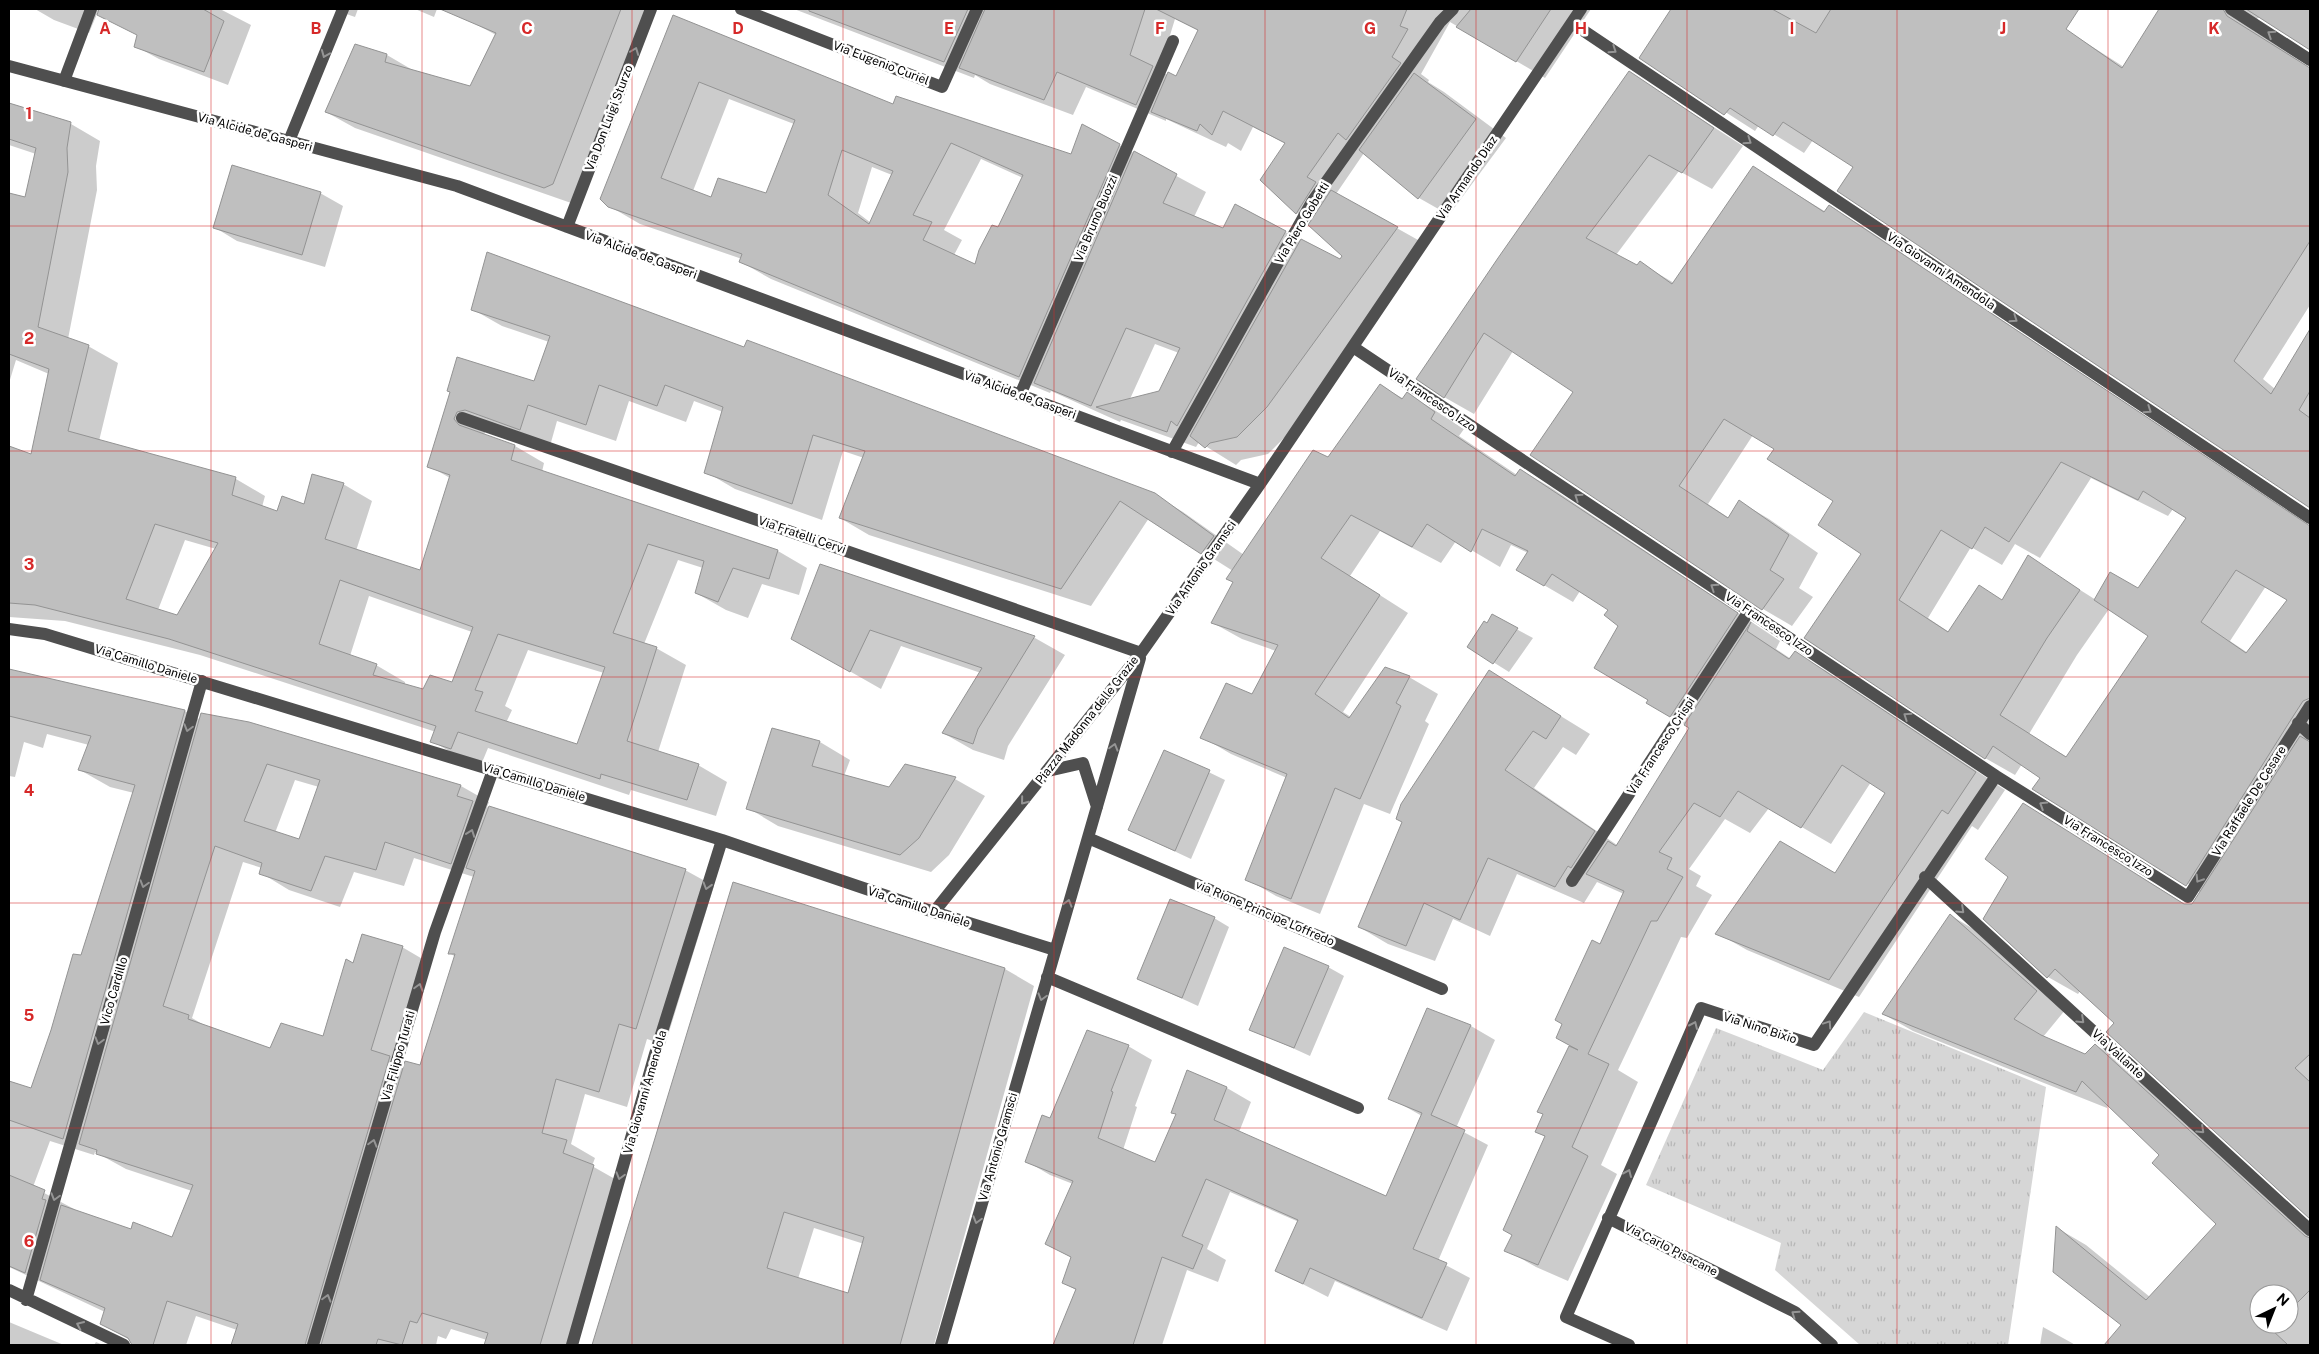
<svg xmlns="http://www.w3.org/2000/svg" width="2319" height="1354" viewBox="0 0 2319 1354" font-family="'Public Sans',sans-serif">
  <style>
    .grass { fill: url(#grass-tufts) }
    .shadow { fill: #0003; fill-rule: evenodd }
    .building { fill: #bfbfbf; stroke: #939393; fill-rule: evenodd }
    .lines { fill: none; stroke-linecap: round; stroke-linejoin: round }
    .minor { stroke: #4f4f4f; stroke-width: 12 }
    .oneway { stroke: #959595 }
    .grid { fill: none; stroke: #d62828; stroke-width: 1; stroke-opacity: 0.55 }
    .labels { text-anchor: middle; stroke-width: 5; stroke-linejoin: round; paint-order: stroke }
    .street-label { font-size: 12px; fill: #000; stroke: #fff }
    .grid-label { font-size: 16px; text-anchor: middle; font-weight: bold; fill: #d62828; stroke: #fff; stroke-width: 5; stroke-linejoin: round; paint-order: stroke }
  </style>
  <defs>
    <pattern id="grass-tufts" width="24" height="20" patternUnits="userSpaceOnUse" patternTransform="scale(1.25)"><rect width="24" height="20" fill="#d6d6d6"/><path d="M3 7l-1-3M5 7V3M7 7l1-3M15 17l-1-3M17 17v-4M19 17l1-3" fill="none" stroke="#b6b6b6"/></pattern>
  </defs>
  <rect width="100%" height="100%" fill="#fff"/>
  <path class="grass" d="M1864,1012L2046,1087L2008,1345H1860L1775,1270L1781,1243L1646,1185L1716,1028L1823,1070Z"/>
  <path class="shadow" d="M35,9H99L89,33L54,20Z
    M127,9H220L251,25L228,85L159,59L135,46L138,35L120,25Z
    M332,9H358L355,17Z
    M415,9H437L434,17Z
    M472,9H656L574,204L355,128L326,112L387,55L416,72L471,88L496,35L468,20Z
    M794,9H1591L1545,78L1450,22L1421,74L1429,80L1428,82L1444,92L1506,138L1449,215L1419,198L1364,153L1336,194L1427,245L1297,425L1268,454L1241,460L1236,465L1199,442L1196,447L1121,420L1120,422L1051,391L1050,393L771,279L741,262L742,259L640,224L609,206L674,17L894,106L1072,155L1119,145L1206,192L1194,217L1224,229L1236,206L1340,261L1343,256L1312,222L1297,213L1261,180L1286,144L1253,127L1241,151L1228,143L1226,147L1166,119V121L1086,87L1073,115L990,84L975,75L974,78ZM1175,19L1199,31L1176,78L1159,71ZM729,99L794,124L767,195L711,198L693,191ZM981,159L1023,178L999,228L976,265L954,255L962,240L944,230ZM872,167L892,175L871,223L858,213ZM1155,344L1179,353L1160,392L1130,399Z
    M1673,9H2036L2030,17L2052,21L2124,67L2160,10L2158,9H2310V49L2263,18H2258L2253,22V30L2310,68V305L2263,379L2275,389L2310,332V507L1839,191L1855,166L1813,140L1804,153L1759,125L1755,131L1641,58Z
    M1630,73L1743,146L1712,189L1679,171L1616,255L1638,267L1640,263L1674,283L1753,168L1826,212L1829,207L1859,224L2310,527V1218L2108,1032L2116,1023L2081,990L2078,994L2048,977L1984,919L2010,876L2024,804L2186,905H2193L2201,893L2022,764L2015,775L1985,758L1862,554L1835,500L1775,449L1753,435L1708,504L1729,518L1740,502L1769,519L1818,553L1799,588L1813,597L1792,626L1763,609L1575,392L1513,351L1474,414L1444,397ZM2091,478L2168,516L2173,509L2187,518L2139,590L2096,600L2028,557L2003,601L1949,632L1928,618L1971,547L2002,565L2015,544L2040,558ZM2266,586L2288,600L2248,653L2230,641ZM2109,609L2149,636L2067,757L2029,734L2077,655Z
    M9,104L71,124L100,141L96,166L97,190L68,339L88,346L118,363L99,441L236,479L265,496L262,507L277,512L305,506L343,484L372,501L356,551L421,572L450,478L429,466L452,392L535,382L549,342L502,326L472,309L745,349L1153,494L1183,512L1244,555L1328,459L1381,386L1404,399L1407,394L1436,411L1464,429L1459,436L1517,475L1521,470L1550,487L1780,641L1776,649L1791,659L1795,653L1825,670L2005,790L1978,830L1972,826L1859,997L1747,950L1717,933L1836,875L1886,793L1871,782L1831,844L1769,808L1750,833L1725,819L1689,869L1701,876L1696,886L1712,895L1687,938L1681,937L1618,1070L1638,1082L1601,1165L1617,1174L1568,1281L1536,1267L1506,1250L1513,1235L1546,1137L1536,1132L1579,1051L1600,946L1624,894L1597,882L1584,903L1517,874L1490,936L1453,919L1435,961L1388,944L1359,927L1489,672L1590,734L1576,755L1563,747L1534,788L1617,845L1691,728L1648,703L1650,700L1620,625L1610,610L1580,591L1573,602L1518,570L1528,553L1511,545L1500,567L1456,541L1441,563L1380,531L1350,576L1408,613L1343,712L1351,717L1409,677L1438,694L1425,721L1429,724L1390,814L1364,804L1320,914L1276,896L1247,879L1287,778L1231,754L1202,737L1252,695L1276,651L1242,639L1213,623L1234,582L1233,571L1149,518L1091,606L869,535L840,518L864,458L843,451L822,520L735,489L706,472L723,412L694,401L686,422L629,401L616,441L557,421L550,446L487,428L484,435L515,446L544,463L542,472L778,551L807,568L799,595L762,584L748,618L726,610L696,593L703,568L678,560L644,644L656,648L686,665L658,752L698,765L727,782L716,816L631,790L629,795L488,748L481,765L461,758L432,741L436,732L200,655L65,621L9,617V447L32,456L49,374L16,360L9,383V194L26,198L36,154L9,145ZM185,540L216,549L177,617L158,610ZM369,596L472,632L453,684L424,690L405,685V682L376,665L350,656ZM528,650L604,673L578,746L506,723L512,710L505,706Z
    M320,193L343,206L325,267L237,241L214,227Z
    M821,566L1035,638L1065,655L1008,746L1004,760L973,750L943,733L981,673L901,646L881,689L823,656Z
    M1492,616L1533,638L1509,672L1469,647L1488,624Z
    M9,671L185,711L201,720L461,786L489,802L487,807L685,870L714,886L665,1045L647,1039L627,1107L585,1094L571,1144L595,1158L592,1166L622,1183L574,1345H485L487,1340L451,1329L446,1339L438,1336L436,1345H241L233,1341L237,1330L196,1316L186,1345H133L130,1340L101,1324L105,1312L9,1267V1082L32,1090L82,957L134,793L110,787L80,770L89,745L47,734L43,748L24,742L15,777L9,776ZM295,780L319,787L300,841L275,833ZM414,858L474,877L449,953L456,957L421,1067L405,1066L400,1064L431,964L402,947L354,965L324,1038L271,1050L209,1028L192,1018L243,862L262,868L261,873L289,890L340,907L354,872L404,886ZM50,1141L94,1155L95,1152L126,1169L192,1191L173,1239L132,1231L74,1211V1209L33,1187Z
    M773,730L820,742L850,760L844,776L889,788L905,765L955,779L985,796L949,855L931,872L778,826L748,808Z
    M1165,751L1225,780L1191,859L1129,830Z
    M734,884L1005,969L1034,986L934,1345H837L856,1280L864,1244L814,1228L798,1279L841,1300L825,1345H594Z
    M1950,915L1980,933L2066,1009L2043,1037L2085,1056L2095,1045L2125,1062L2310,1233V1345H2105L2123,1325L2057,1228L2086,1245L2150,1297L2218,1224L2160,1155L2108,1104L2107,1108L1913,1031L1883,1014ZM2259,1294H2289V1324H2259Z
    M1214,918L1229,927L1198,1006L1139,979Z
    M1328,967L1344,976L1310,1056L1251,1029Z
    M1428,1009L1471,1026L1495,1040L1456,1128L1488,1145L1438,1261L1470,1278L1447,1331L1335,1281L1328,1297L1277,1271L1299,1222L1230,1192L1207,1249L1226,1260L1218,1282L1187,1270L1162,1345H1067L1057,1339L1076,1290L1063,1283L1072,1258L1047,1244L1073,1184L1050,1175L1026,1161L1051,1120L1128,1046L1152,1060L1135,1106L1137,1107L1123,1150L1156,1164L1177,1115L1172,1112L1188,1071L1227,1088L1251,1102L1239,1132L1387,1198L1422,1116L1390,1098Z
    M9,1322L64,1345H9Z
    M2043,1327L2072,1343L2075,1345H2040Z
    M96,1342L103,1345H94Z"/>
  <path class="building" d="M99,9H203L224,21L204,72L134,47L137,35L97,15Z
    M440,9H621L553,184L544,188L325,112L355,44L387,54L385,62L470,86L496,33Z
    M809,9H968L944,62L809,11Z
    M985,9H1145L1130,55L1153,66L1136,105L1057,72L1044,100L959,68Z
    M1156,9H1407L1400,26L1408,29L1392,57L1401,63L1346,140L1338,133L1307,177L1316,182L1296,214L1260,180L1285,143L1223,111L1212,135L1200,124L1197,131L1151,112L1168,72L1176,76L1198,30Z
    M1471,9H1551L1516,62L1456,27Z
    M1671,9H1772L1816,33L1831,9H2079L2066,29L2122,68L2159,9H2223L2227,16L2310,68V241L2234,361L2271,394L2310,329V391L2299,410L2310,418V508L1837,191L1853,167L1783,122L1773,136L1730,108L1724,115L1639,58Z
    M2246,9H2310V50Z
    M673,15L893,104L896,96L1071,154L1082,124L1120,144L1019,377L739,262L742,254L608,207L600,199ZM699,82L795,120L766,193L718,178L711,197L661,178ZM951,143L1023,175L998,227L992,225L979,250L975,264L923,240L932,222L913,215ZM842,150L893,171L869,224L828,195Z
    M1629,71L1714,128L1682,173L1649,155L1586,238L1637,265L1640,261L1672,284L1753,166L1824,212L1829,205L2310,526V698L2303,701L2292,718L2186,886L2032,789L2040,778L1993,746L1985,759L1804,638L1861,554L1818,525L1833,501L1767,459L1774,449L1724,419L1679,486L1728,518L1739,500L1789,535L1770,570L1784,579L1762,610L1530,455L1573,392L1484,333L1444,398L1416,379L1498,258ZM2061,462L2138,500L2143,491L2186,518L2138,588L2110,572L2094,600L2148,636L2066,757L2000,715L2047,638L2080,590L2028,555L2002,600L1979,585L1948,632L1899,600L1941,530L1972,549L1985,527L2009,542ZM2236,570L2287,600L2246,653L2201,622Z
    M1414,73L1476,119L1418,199L1359,150Z
    M9,103L71,122L67,148L68,172L38,327L89,345L68,431L236,477L232,495L277,511L282,496L304,504L312,474L344,483L325,539L420,570L450,475L427,467L450,392L447,391L457,357L534,381L550,336L471,310L487,252L744,347L747,340L1155,493L1214,536L1201,554L1120,501L1061,589L839,518L865,451L813,435L792,504L704,473L723,407L665,385L657,406L599,385L586,425L528,405L520,430L465,410L457,412L454,419L459,425L515,445L511,460L778,550L769,579L733,568L718,602L695,593L704,561L648,544L613,633L657,647L627,741L699,764L687,800L601,774L600,779L458,732L451,749L430,742L436,726L169,639L35,605L9,603V446L31,454L49,369L9,354V193L25,197L36,148L9,139ZM155,524L218,543L177,615L126,599ZM340,580L473,627L452,682L430,675L423,689L373,675L377,664L319,644ZM498,634L605,667L577,744L475,711L483,692L475,690Z
    M1134,151L1177,174L1163,203L1223,228L1235,204L1286,231L1177,426L1171,421L1167,432L1096,407L1159,391L1180,348L1126,328L1091,406L1034,383Z
    M232,165L321,192L302,255L213,228Z
    M1331,190L1398,227L1267,407L1237,437L1210,443L1205,448L1190,436L1301,239L1340,259L1342,256L1308,225Z
    M1380,384L1402,399L1407,392L1435,412L1431,419L1515,476L1520,469L1738,613L1670,717L1646,703L1648,700L1594,668L1618,626L1604,615L1608,610L1552,574L1544,586L1516,570L1528,551L1482,529L1471,552L1427,524L1412,547L1351,515L1321,558L1380,595L1315,694L1349,718L1385,667L1410,676L1396,703L1401,706L1360,799L1335,788L1291,899L1245,880L1287,774L1200,738L1226,683L1252,694L1278,645L1211,623L1233,582L1226,579L1313,450L1328,457Z
    M820,564L1035,636L978,729L973,744L942,733L982,668L870,630L850,672L791,639Z
    M1492,614L1518,628L1493,664L1467,647L1484,621L1487,623Z
    M1751,622L1747,631L1789,659L1795,651L1976,772L1948,814L1942,810L1829,980L1715,934L1780,841L1835,873L1885,793L1842,765L1801,828L1738,791L1720,817L1694,803L1659,852L1672,858L1667,869L1683,877L1657,921H1651L1588,1054L1609,1064L1572,1147L1588,1156L1538,1265L1504,1251L1512,1235L1503,1230L1545,1136L1535,1132L1543,1114L1537,1112L1569,1046L1578,1050L1556,1038L1562,1024L1555,1020L1592,940L1600,944L1624,891L1586,874L1608,841L1616,846L1689,728L1684,725Z
    M9,669L185,710L63,1139L9,1120V1081L31,1088L51,1030L73,954L81,955L135,785L78,770L91,736L9,716Z
    M1489,670L1561,716L1546,739L1533,731L1505,770L1595,831L1571,868L1568,866L1555,887L1488,858L1460,920L1424,903L1406,946L1358,927L1402,822L1396,819L1401,804Z
    M201,713L249,722L461,785L457,796L473,801L451,864L385,842L376,870L325,856L311,891L259,874L262,863L215,846L163,1006L189,1015L188,1019L270,1048L281,1023L323,1036L346,959L353,963L362,934L403,946L371,1050L390,1056L305,1345H231L238,1324L167,1301L153,1345H132L128,1338L100,1324L105,1308L40,1280L61,1205L131,1229L133,1222L172,1237L193,1185L96,1154L97,1150L79,1144ZM267,764L320,780L299,839L244,821Z
    M772,728L820,741L812,766L889,787L905,764L956,777L919,838L900,855L746,809Z
    M2300,736L2310,742V1054L2295,1068L2310,1082V1219L2106,1032L2114,1023L2055,969L2047,978L1983,919L2008,877L1985,859L2023,803L2184,904H2192Z
    M1164,750L1210,770L1175,851L1128,830Z
    M489,806L686,869L636,1029L619,1024L599,1092L556,1079L542,1133L567,1140L563,1153L594,1165L540,1345H484L488,1333L422,1313L417,1323L410,1321L402,1345L378,1339L376,1345H321L405,1061L420,1065L455,954H448L475,871L466,868Z
    M733,882L1005,968L900,1345H592ZM784,1212L864,1237L848,1293L767,1268Z
    M1170,899L1215,917L1182,998L1137,979Z
    M1950,914L2037,991L2014,1019L2041,1035L2085,1054L2095,1044L2305,1236L2310,1238V1290L2289,1311V1294H2259V1324H2276L2271,1329L2288,1345H2104L2121,1325L2053,1272L2056,1226L2146,1300L2216,1224L2152,1163L2159,1155L2082,1081L2076,1092L1882,1014Z
    M1284,947L1329,966L1294,1048L1249,1030Z
    M1427,1008L1471,1025L1431,1115L1465,1130L1413,1249L1447,1263L1422,1318L1310,1268L1303,1284L1275,1271L1298,1220L1206,1179L1182,1236L1203,1245L1193,1269L1162,1257L1133,1345H1053L1076,1289L1062,1283L1071,1257L1045,1244L1073,1181L1025,1162L1042,1115L1050,1118L1087,1030L1129,1045L1111,1091L1113,1092L1098,1138L1155,1162L1176,1114L1171,1113L1187,1070L1227,1087L1214,1120L1386,1196L1422,1113L1388,1099Z
    M9,1175L45,1190L42,1199L46,1200L25,1273L9,1266Z"/>
  <g class="lines">
    <path class="minor" d="M741,9L942,87L977,9
      M2231,9L2310,60
      M1572,23L2310,518
      M9,66L457,186L1260,484
      M64,81L91,9
      M289,141L343,9
      M567,227L651,9
      M1353,347L1996,776L2188,897L2310,706
      M1020,395L1173,41
      M462,418L1141,653
      M1172,452L1312,202L1440,22L1453,9
      M9,629L45,634L722,840L934,912L1055,950
      M2298,723L2310,734
      M1048,771L1083,763L1097,807
      M1088,838L1442,989
      M1925,877L2310,1230
      M1572,881L1749,611
      M934,912L1141,653L1260,484L1581,9
      M1047,977L1358,1108
      M1608,1218L1795,1312L1832,1345
      M9,1290L124,1345
      M26,1300L202,681
      M313,1345L435,932L493,770
      M572,1345L655,1054L722,840
      M941,1345L1140,658
      M1629,1345L1566,1317L1701,1008L1814,1045L1996,776"/>
  </g>
  <defs><path id="oneway-chevron" d="M-2-3.5L2.5 0L-2 3.5" fill="none" stroke-width="1.6" stroke-linecap="round" stroke-linejoin="round" transform="scale(1.25)"/></defs>
  <g class="oneway">
    <use href="#oneway-chevron" transform="translate(2271 34) rotate(-147)"/>
    <use href="#oneway-chevron" transform="translate(1613 50) rotate(34)"/>
    <use href="#oneway-chevron" transform="translate(635 51) rotate(-69)"/>
    <use href="#oneway-chevron" transform="translate(325 54) rotate(112)"/>
    <use href="#oneway-chevron" transform="translate(1748 141) rotate(34)"/>
    <use href="#oneway-chevron" transform="translate(2014 319) rotate(34)"/>
    <use href="#oneway-chevron" transform="translate(2148 410) rotate(34)"/>
    <use href="#oneway-chevron" transform="translate(1578 497) rotate(-146)"/>
    <use href="#oneway-chevron" transform="translate(1714 587) rotate(-146)"/>
    <use href="#oneway-chevron" transform="translate(1907 716) rotate(-146)"/>
    <use href="#oneway-chevron" transform="translate(188 728) rotate(106)"/>
    <use href="#oneway-chevron" transform="translate(1114 747) rotate(-74)"/>
    <use href="#oneway-chevron" transform="translate(1024 801) rotate(129)"/>
    <use href="#oneway-chevron" transform="translate(2043 805) rotate(-148)"/>
    <use href="#oneway-chevron" transform="translate(471 833) rotate(-70)"/>
    <use href="#oneway-chevron" transform="translate(2199 879) rotate(122)"/>
    <use href="#oneway-chevron" transform="translate(144 884) rotate(106)"/>
    <use href="#oneway-chevron" transform="translate(707 886) rotate(107)"/>
    <use href="#oneway-chevron" transform="translate(1068 903) rotate(-74)"/>
    <use href="#oneway-chevron" transform="translate(1961 910) rotate(43)"/>
    <use href="#oneway-chevron" transform="translate(419 987) rotate(-74)"/>
    <use href="#oneway-chevron" transform="translate(1042 997) rotate(106)"/>
    <use href="#oneway-chevron" transform="translate(2081 1020) rotate(43)"/>
    <use href="#oneway-chevron" transform="translate(1828 1024) rotate(-56)"/>
    <use href="#oneway-chevron" transform="translate(1694 1025) rotate(-66)"/>
    <use href="#oneway-chevron" transform="translate(99 1041) rotate(106)"/>
    <use href="#oneway-chevron" transform="translate(2201 1130) rotate(43)"/>
    <use href="#oneway-chevron" transform="translate(373 1143) rotate(-74)"/>
    <use href="#oneway-chevron" transform="translate(1628 1173) rotate(-66)"/>
    <use href="#oneway-chevron" transform="translate(620 1176) rotate(106)"/>
    <use href="#oneway-chevron" transform="translate(55 1197) rotate(106)"/>
    <use href="#oneway-chevron" transform="translate(977 1220) rotate(106)"/>
    <use href="#oneway-chevron" transform="translate(327 1298) rotate(-74)"/>
    <use href="#oneway-chevron" transform="translate(1795 1314) rotate(-145)"/>
    <use href="#oneway-chevron" transform="translate(80 1325) rotate(-155)"/>
  </g>
  <path class="grid" d="M211,9V1345M422,9V1345M632,9V1345M843,9V1345M1054,9V1345M1265,9V1345M1476,9V1345M1687,9V1345M1897,9V1345M2108,9V1345M9,226H2310M9,451H2310M9,677H2310M9,903H2310M9,1128H2310"/>
  <g class="labels">
    <g class="street-label">
      <text transform="translate(881 63) rotate(21)" y="4">Via Eugenio Curiel</text>
      <text transform="translate(609 118) rotate(-69)" y="4">Via Don Luigi Sturzo</text>
      <text transform="translate(255 132) rotate(15)" y="4">Via Alcide de Gasperi</text>
      <text transform="translate(1467 178) rotate(-56)" y="4">Via Armando Diaz</text>
      <text transform="translate(1096 218) rotate(-67)" y="4">Via Bruno Buozzi</text>
      <text transform="translate(1302 223) rotate(-59)" y="4">Via Piero Gobetti</text>
      <text transform="translate(641 255) rotate(20)" y="4">Via Alcide de Gasperi</text>
      <text transform="translate(1941 271) rotate(34)" y="4">Via Giovanni Amendola</text>
      <text transform="translate(1020 395) rotate(20)" y="4">Via Alcide de Gasperi</text>
      <text transform="translate(1432 400) rotate(34)" y="4">Via Francesco Izzo</text>
      <text transform="translate(802 535) rotate(19)" y="4">Via Fratelli Cervi</text>
      <text transform="translate(1201 568) rotate(-55)" y="4">Via Antonio Gramsci</text>
      <text transform="translate(1769 624) rotate(34)" y="4">Via Francesco Izzo</text>
      <text transform="translate(146 664) rotate(17)" y="4">Via Camillo Daniele</text>
      <text transform="translate(1087 720) rotate(-52)" y="4">Piazza Madonna delle Grazie</text>
      <text transform="translate(1661 746) rotate(-57)" y="4">Via Francesco Crispi</text>
      <text transform="translate(534 782) rotate(17)" y="4">Via Camillo Daniele</text>
      <text transform="translate(2249 801) rotate(-58)" y="4">Via Raffaele De Cesare</text>
      <text transform="translate(2108 846) rotate(32)" y="4">Via Francesco Izzo</text>
      <text transform="translate(919 907) rotate(18)" y="4">Via Camillo Daniele</text>
      <text transform="translate(1265 913) rotate(23)" y="4">via Rione Principe Loffredo</text>
      <text transform="translate(114 991) rotate(-74)" y="4">Vico Cardillo</text>
      <text transform="translate(1760 1028) rotate(18)" y="4">Via Nino Bixio</text>
      <text transform="translate(2118 1054) rotate(43)" y="4">Via Vallante</text>
      <text transform="translate(398 1056) rotate(-74)" y="4">Via Filippo Turati</text>
      <text transform="translate(645 1092) rotate(-74)" y="4">Via Giovanni Amendola</text>
      <text transform="translate(998 1147) rotate(-74)" y="4">Via Antonio Gramsci</text>
      <text transform="translate(1671 1249) rotate(27)" y="4">Via Carlo Pisacane</text>
    </g>
  </g>
  <g class="grid-label">
    <text x="105" y="34">A</text>
    <text x="316" y="34">B</text>
    <text x="527" y="34">C</text>
    <text x="738" y="34">D</text>
    <text x="949" y="34">E</text>
    <text x="1160" y="34">F</text>
    <text x="1370" y="34">G</text>
    <text x="1581" y="34">H</text>
    <text x="1792" y="34">I</text>
    <text x="2003" y="34">J</text>
    <text x="2214" y="34">K</text>
    <text x="29" y="119">1</text>
    <text x="29" y="344">2</text>
    <text x="29" y="570">3</text>
    <text x="29" y="796">4</text>
    <text x="29" y="1021">5</text>
    <text x="29" y="1247">6</text>
  </g>
  <rect width="2319" height="1354" fill="none" stroke="#000000" stroke-width="20"/>
  <g transform="translate(2274 1309) rotate(43)"><circle r="24" fill="#ffffff" stroke="#999999"/>
  <path d="M0-4L9 19L0 12L-9 19Z" fill="#000000"/>
  <text y="-8" font-size="14" font-weight="bold" text-anchor="middle" fill="#000000">N</text>
  </g>
</svg>
